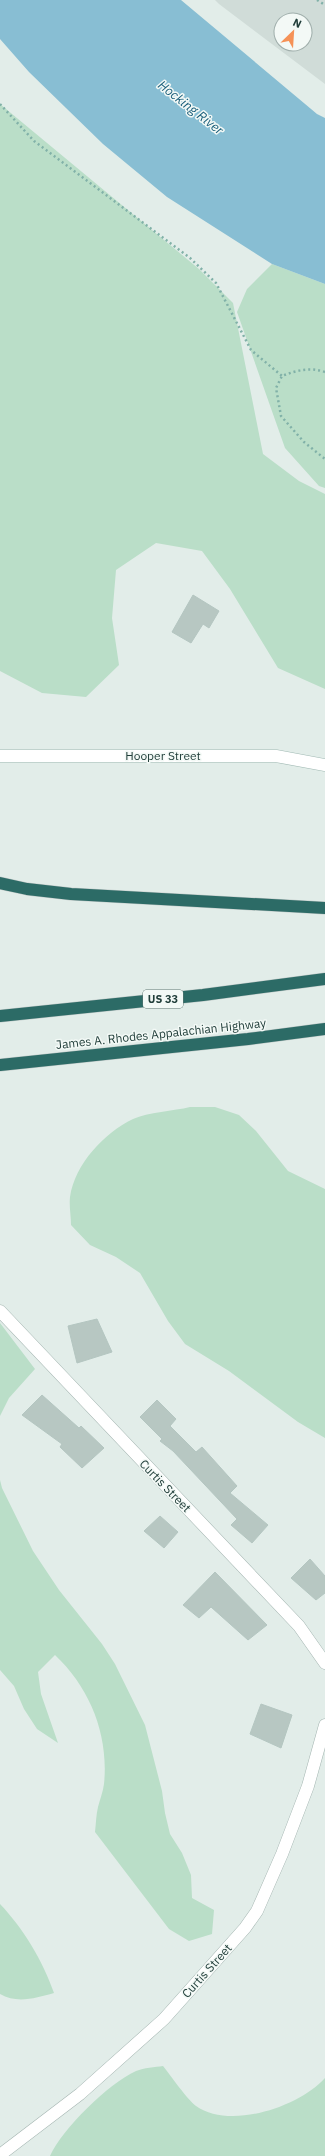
<svg xmlns="http://www.w3.org/2000/svg" width="325" height="2156" viewBox="0 0 325 2156" font-family="'IBM Plex Sans',sans-serif">
  <style>
    .built { fill: #d0dcd8; fill-rule: evenodd }
    .green { fill: #badec8 }
    .water { fill: #88bed3 }
    .building { fill: #b7c7c2; stroke: #b4c6c1 }
    .lines { fill: none; stroke-linecap: round; stroke-linejoin: round }
    .street-casing { stroke: #a4b5b1; stroke-width: 13 }
    .secondary-casing { stroke: #a0b9b3; stroke-width: 13 }
    .highway-casing { stroke: #c1c9c8; stroke-width: 13 }
    .path { stroke: #81b1a8; stroke-width: 2.5; stroke-dasharray: 2 3; stroke-linecap: butt }
    .street { stroke: #fff; stroke-width: 12 }
    .secondary { stroke: #fff; stroke-width: 12 }
    .highway { stroke: #2c6b66; stroke-width: 12 }
    .labels { text-anchor: middle; stroke-width: 3; stroke-linejoin: round; paint-order: stroke }
    .shield { fill: #f3f9f6; stroke: #607672; stroke-width: 1 }
    .shield-label { font-size: 11px; font-weight: bold; fill: #213e3a }
    .street-label { font-size: 12px; fill: #213e3a; stroke: #f3f9f6 }
    .water-label { font-size: 13px; font-style: italic; fill: #1a5f7b; stroke: #f3f9f6 }
  </style>
  <rect width="100%" height="100%" fill="#e2ede9"/>
  <path class="built" d="M215,0H325V84L219,4ZM281,20H305V44H281Z"/>
  <path class="green" d="M0,104L199,269L233,303L263,454L299,481L325,494V689L278,668L230,589L202,551L156,543L116,570L112,618L119,665L86,697L42,693L0,671Z
    M272,264L325,284V488L319,486L285,448L237,312L247,289Z
    M190,1107H215L239,1115L256,1131L288,1171L325,1189V1438L298,1422L229,1371L185,1344L168,1321L140,1273L116,1257L90,1245L71,1225C71,1216 69,1206 70,1197C75,1164 104,1133 133,1119C148,1112 174,1111 190,1107Z
    M0,1323L35,1369L9,1398L0,1416Z
    M0,1480L2,1488L33,1551L59,1590L102,1644L115,1664L145,1725L162,1791L165,1813L170,1834L182,1853L191,1875L192,1898L214,1910L212,1934L189,1941L169,1929L95,1832C96,1824 96,1815 98,1807C100,1799 103,1792 104,1784C109,1735 90,1688 55,1655L38,1672L41,1694L58,1743L37,1729L24,1709L14,1686L0,1670Z
    M0,1904C23,1928 43,1961 54,1993C36,1998 17,2004 0,1994Z
    M163,2066C171,2076 187,2099 196,2106C230,2130 299,2107 325,2078V2156H50C63,2128 108,2084 136,2071C144,2068 155,2067 163,2066Z"/>
  <path class="water" d="M0,0H181L317,114L325,118V284L272,264L167,197L103,144L29,72L0,39Z"/>
  <path class="building" d="M193,595L219,611L209,628L203,624L191,643L172,632Z
    M97,1319L112,1352L77,1363L68,1326Z
    M42,1395L79,1428L81,1426L104,1448L82,1468L60,1447L62,1444L22,1415Z
    M157,1400L176,1419L170,1426L196,1452L202,1447L237,1486L230,1493L268,1525L252,1543L231,1525L237,1519L173,1451L160,1441L162,1439L140,1417Z
    M160,1516L178,1532L164,1548L144,1531Z
    M310,1559L325,1576V1593L316,1600L291,1578Z
    M215,1572L267,1625L248,1640L211,1607L199,1618L183,1605Z
    M261,1704L292,1715L281,1748L250,1734Z"/>
  <g class="lines">
    <g class="street-casing">
      <path id="street" d="M0,1311L299,1626L325,1663
        M0,2155L80,2094L164,2019L245,1928L257,1911L282,1854L308,1786L325,1725"/>
    </g>
    <g class="secondary-casing">
      <path id="secondary" d="M0,756H276L325,765"/>
    </g>
    <g class="highway-casing">
      <path id="highway" d="M0,883L27,889L71,894L325,908
        M0,1016L203,995L325,979
        M0,1065L248,1039L325,1029"/>
    </g>
    <path class="path" d="M317,0L325,5
      M0,104L34,141L190,258L216,283L251,350L282,376
      M325,372C310,367 297,370 282,376L276,388L281,416L304,442L325,459"/>
    <use href="#street" class="street"/>
    <use href="#secondary" class="secondary"/>
    <use href="#highway" class="highway"/>
  </g>
  <g class="labels">
    <rect class="shield" x="143" y="990" width="40" height="18" rx="3"/>
    <g class="shield-label">
      <text x="163" y="1003">US 33</text>
    </g>
    <g class="street-label">
      <text x="163" y="760">Hooper Street</text>
      <text transform="translate(161 1034) rotate(-6)" y="4">James A. Rhodes Appalachian Highway</text>
      <text transform="translate(165 1486) rotate(46)" y="4">Curtis Street</text>
      <text transform="translate(207 1971) rotate(-48)" y="4">Curtis Street</text>
    </g>
    <g class="water-label">
      <text transform="translate(191 107) rotate(38)" y="5">Hocking River</text>
    </g>
  </g>
  <g transform="translate(293 32) rotate(25)"><circle r="19" fill="#f3f9f6" stroke="#9faeab"/>
  <path d="M0-3L7 15L0 10L-7 15Z" fill="#f59257"/>
  <text y="-6" font-size="11" font-weight="bold" text-anchor="middle" fill="#213e3a">N</text>
  </g>
</svg>
